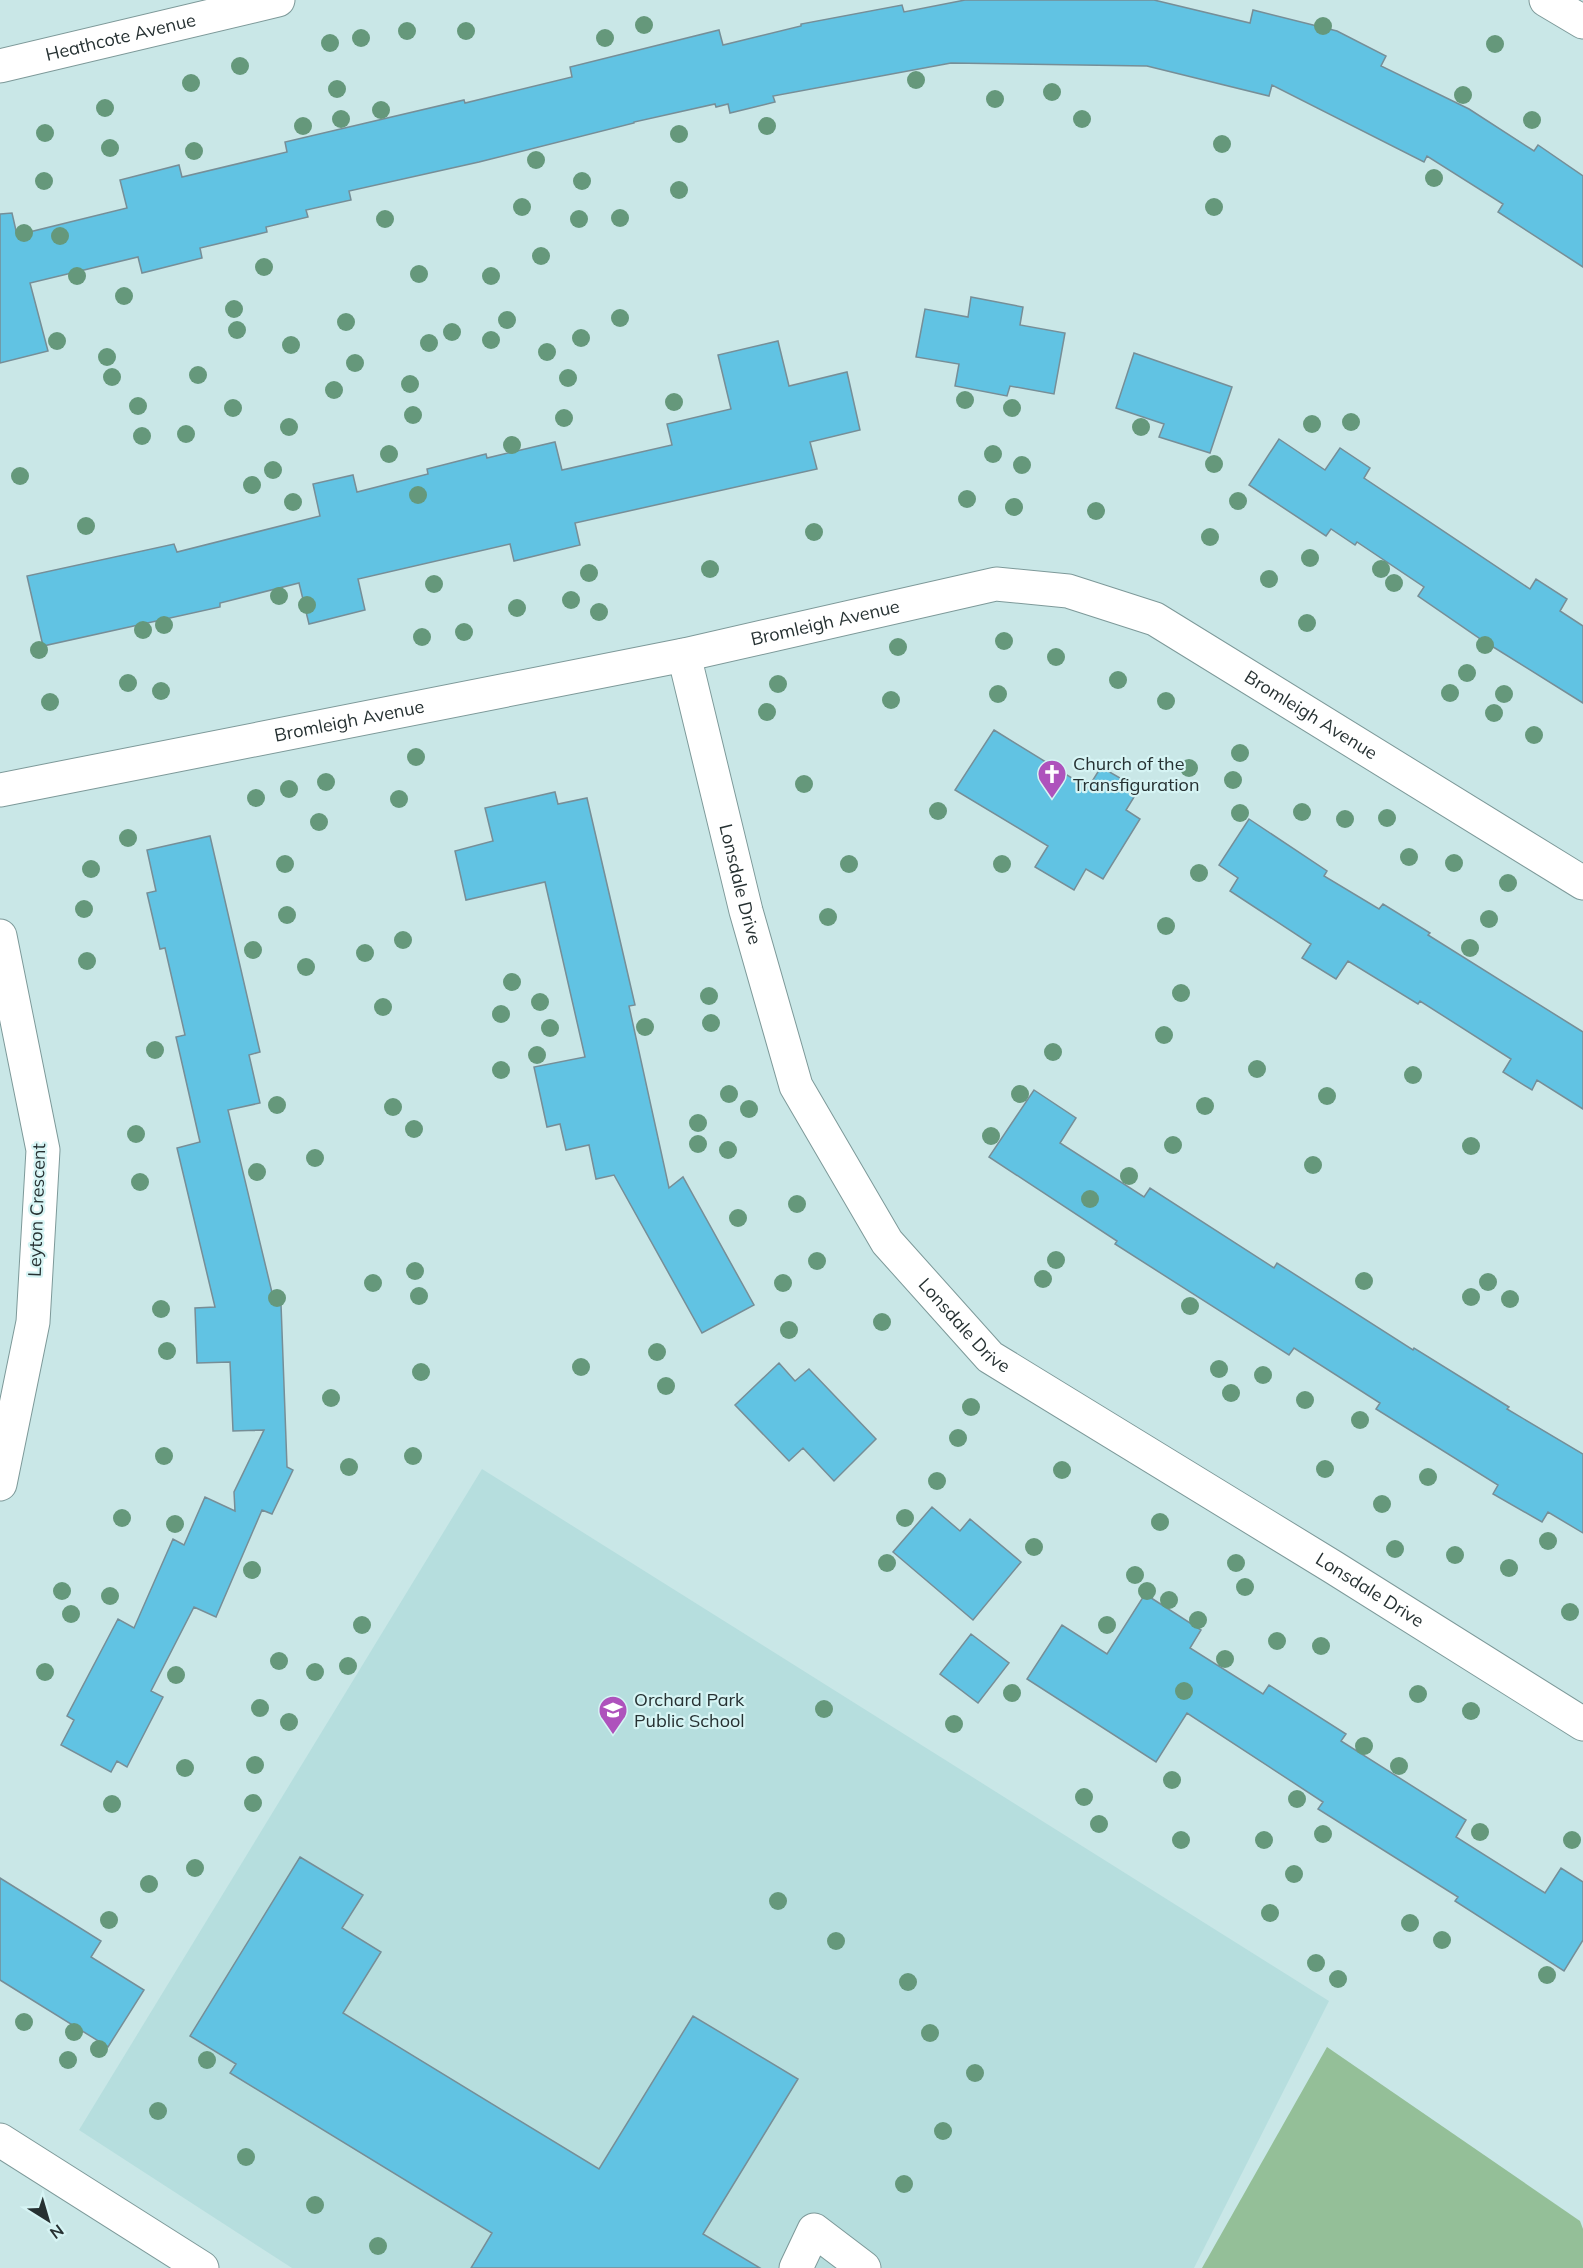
<svg xmlns="http://www.w3.org/2000/svg" width="1583" height="2268" viewBox="0 0 1583 2268" font-family="Mulish,sans-serif">
  <style>
    .built { fill: #b6dede }
    .green { fill: #94bf98 }
    .building { fill: #61c3e3; stroke: #768e97; stroke-width: 1.5 }
    .lines { fill: none; stroke-linecap: round; stroke-linejoin: round }
    .minor-casing { stroke: #7d9999; stroke-width: 35 }
    .minor { stroke: #fff; stroke-width: 33 }
    .tree { fill: #65987b }
    .labels { text-anchor: middle; stroke-width: 4.5; stroke-linejoin: round; paint-order: stroke }
    .street-label { font-size: 18px; fill: #263132; stroke: #d6f4f4 }
    .poi-label { font-size: 18px; fill: #263132; stroke: #d6f4f4; text-anchor: start }
  </style>
  <rect width="100%" height="100%" fill="#c9e7e7"/>
  <path class="built" d="M482,1469L1329,2001L1194,2268H292L79,2130Z"/>
  <path class="green" d="M1327,2047L1580,2221L1583,2229V2268H1202Z"/>
  <path class="building" d="M965,0H1154L1250,23L1253,10L1337,31L1386,56L1381,66L1469,109L1534,151L1538,145L1583,176V267L1498,212L1503,204L1427,156L1424,162L1272,85L1269,96L1147,66L951,63L773,96L775,102L730,113L728,104L716,107L715,104L634,122V123L479,162L349,191L351,200L306,210L308,217L266,227L267,232L200,248L202,258L142,273L138,257L30,283L48,351L0,363V214L12,213L17,235L127,208L120,180L179,165L182,177L287,152L285,142L464,100L465,103L572,77L570,67L719,30L723,45L801,26V24L902,5L904,12Z
    M971,297L1023,307L1020,325L1065,333L1054,394L1010,386L1007,396L955,386L959,364L916,357L925,309L968,317Z
    M778,341L789,386L847,372L860,430L810,442L817,469L575,523L580,545L514,561L510,544L358,579L365,610L309,624L299,583L220,603V607L43,646L27,576L174,544L177,552L320,516L313,484L353,475L357,492L428,474L427,469L486,454L487,458L555,442L562,470L672,445L667,424L731,409L718,355Z
    M1134,353L1232,387L1210,453L1159,437L1164,424L1116,408Z
    M1279,439L1325,470L1340,448L1370,468L1364,478L1530,589L1536,579L1567,599L1560,611L1583,626V703L1482,640L1418,596L1424,587L1357,542L1355,545L1331,529L1326,536L1249,485Z
    M994,730L1088,788L1101,767L1139,789L1126,810L1140,819L1103,879L1086,869L1074,890L1035,867L1048,846L955,790Z
    M555,792L558,804L587,798L635,1005L629,1006L669,1188L683,1177L754,1305L702,1333L614,1175L596,1179L589,1145L566,1150L560,1124L547,1127L534,1067L585,1057L545,882L466,900L455,851L493,841L485,808Z
    M1249,819L1327,871L1324,876L1379,909L1383,904L1430,933L1428,935L1583,1032V1109L1537,1080L1532,1090L1503,1072L1511,1059L1420,1001L1418,1004L1348,961L1336,979L1302,958L1311,944L1230,891L1238,878L1219,865Z
    M210,836L260,1052L249,1055L260,1103L228,1110L275,1305L281,1304L287,1467L293,1470L272,1514L262,1510L216,1617L194,1607L151,1691L163,1697L127,1767L117,1761L111,1772L61,1745L74,1720L67,1716L118,1619L134,1628L173,1539L184,1545L205,1497L235,1511L234,1492L264,1430L233,1431L230,1362L197,1363L195,1308L215,1307L177,1148L200,1142L176,1037L185,1035L165,948L160,949L147,893L156,891L147,850Z
    M1034,1090L1076,1118L1060,1143L1144,1197L1150,1188L1274,1268L1277,1263L1413,1350L1414,1348L1509,1407L1507,1409L1583,1454V1533L1548,1512L1542,1522L1493,1494L1498,1485L1376,1409L1380,1403L1294,1348L1289,1355L1115,1244L1117,1241L989,1157Z
    M779,1363L795,1381L809,1369L876,1439L834,1481L803,1448L789,1461L735,1405Z
    M932,1507L960,1531L970,1519L1021,1562L973,1620L893,1552Z
    M1145,1594L1201,1630L1190,1648L1263,1694L1269,1685L1346,1734L1341,1741L1466,1820L1456,1837L1545,1893L1561,1868L1583,1882V1940L1564,1971L1455,1901L1458,1897L1318,1809L1323,1802L1187,1713L1156,1762L1027,1679L1062,1625L1107,1654Z
    M971,1634L1009,1663L978,1703L940,1674Z
    M300,1857L363,1895L342,1928L381,1952L343,2013L599,2169L693,2016L798,2079L703,2234L760,2268H471L492,2233L230,2073L236,2064L190,2036Z
    M0,1878L101,1941L91,1957L144,1990L108,2047L0,1980Z"/>
  <g class="lines">
    <g class="minor-casing">
      <g id="minor">
        <path d="M1546,0L1583,22"/>
        <path id="s1" d="M0,66L278,0"/>
        <path id="s2" d="M684,655L746,911L796,1086L887,1242L990,1357L1333,1567L1583,1724"/>
        <path id="s3" d="M0,790L684,655L996,584L1068,591L1155,619L1583,883"/>
        <path d="M0,936L43,1150L33,1322L0,1484"/>
        <path d="M0,2140L202,2268"/>
        <path d="M796,2268L814,2230L864,2268"/>
      </g>
    </g>
    <use href="#minor" class="minor"/>
  </g>
  <g class="tree">
    <circle cx="644" cy="25" r="9"/>
    <circle cx="1323" cy="26" r="9"/>
    <circle cx="407" cy="31" r="9"/>
    <circle cx="466" cy="31" r="9"/>
    <circle cx="361" cy="38" r="9"/>
    <circle cx="605" cy="38" r="9"/>
    <circle cx="330" cy="43" r="9"/>
    <circle cx="1495" cy="44" r="9"/>
    <circle cx="240" cy="66" r="9"/>
    <circle cx="916" cy="80" r="9"/>
    <circle cx="191" cy="83" r="9"/>
    <circle cx="337" cy="89" r="9"/>
    <circle cx="1052" cy="92" r="9"/>
    <circle cx="1463" cy="95" r="9"/>
    <circle cx="995" cy="99" r="9"/>
    <circle cx="105" cy="108" r="9"/>
    <circle cx="381" cy="110" r="9"/>
    <circle cx="341" cy="119" r="9"/>
    <circle cx="1082" cy="119" r="9"/>
    <circle cx="1532" cy="120" r="9"/>
    <circle cx="303" cy="126" r="9"/>
    <circle cx="767" cy="126" r="9"/>
    <circle cx="45" cy="133" r="9"/>
    <circle cx="679" cy="134" r="9"/>
    <circle cx="1222" cy="144" r="9"/>
    <circle cx="110" cy="148" r="9"/>
    <circle cx="194" cy="151" r="9"/>
    <circle cx="536" cy="160" r="9"/>
    <circle cx="1434" cy="178" r="9"/>
    <circle cx="44" cy="181" r="9"/>
    <circle cx="582" cy="181" r="9"/>
    <circle cx="679" cy="190" r="9"/>
    <circle cx="522" cy="207" r="9"/>
    <circle cx="1214" cy="207" r="9"/>
    <circle cx="620" cy="218" r="9"/>
    <circle cx="385" cy="219" r="9"/>
    <circle cx="579" cy="219" r="9"/>
    <circle cx="24" cy="233" r="9"/>
    <circle cx="60" cy="236" r="9"/>
    <circle cx="541" cy="256" r="9"/>
    <circle cx="264" cy="267" r="9"/>
    <circle cx="419" cy="274" r="9"/>
    <circle cx="77" cy="276" r="9"/>
    <circle cx="491" cy="276" r="9"/>
    <circle cx="124" cy="296" r="9"/>
    <circle cx="234" cy="309" r="9"/>
    <circle cx="620" cy="318" r="9"/>
    <circle cx="507" cy="320" r="9"/>
    <circle cx="346" cy="322" r="9"/>
    <circle cx="237" cy="330" r="9"/>
    <circle cx="452" cy="332" r="9"/>
    <circle cx="581" cy="338" r="9"/>
    <circle cx="491" cy="340" r="9"/>
    <circle cx="57" cy="341" r="9"/>
    <circle cx="429" cy="343" r="9"/>
    <circle cx="291" cy="345" r="9"/>
    <circle cx="547" cy="352" r="9"/>
    <circle cx="107" cy="357" r="9"/>
    <circle cx="355" cy="363" r="9"/>
    <circle cx="198" cy="375" r="9"/>
    <circle cx="112" cy="377" r="9"/>
    <circle cx="568" cy="378" r="9"/>
    <circle cx="410" cy="384" r="9"/>
    <circle cx="334" cy="390" r="9"/>
    <circle cx="965" cy="400" r="9"/>
    <circle cx="674" cy="402" r="9"/>
    <circle cx="138" cy="406" r="9"/>
    <circle cx="233" cy="408" r="9"/>
    <circle cx="1012" cy="408" r="9"/>
    <circle cx="413" cy="415" r="9"/>
    <circle cx="564" cy="418" r="9"/>
    <circle cx="1351" cy="422" r="9"/>
    <circle cx="1312" cy="424" r="9"/>
    <circle cx="289" cy="427" r="9"/>
    <circle cx="1141" cy="427" r="9"/>
    <circle cx="186" cy="434" r="9"/>
    <circle cx="142" cy="436" r="9"/>
    <circle cx="512" cy="445" r="9"/>
    <circle cx="389" cy="454" r="9"/>
    <circle cx="993" cy="454" r="9"/>
    <circle cx="1214" cy="464" r="9"/>
    <circle cx="1022" cy="465" r="9"/>
    <circle cx="273" cy="470" r="9"/>
    <circle cx="20" cy="476" r="9"/>
    <circle cx="252" cy="485" r="9"/>
    <circle cx="418" cy="495" r="9"/>
    <circle cx="967" cy="499" r="9"/>
    <circle cx="1238" cy="501" r="9"/>
    <circle cx="293" cy="502" r="9"/>
    <circle cx="1014" cy="507" r="9"/>
    <circle cx="1096" cy="511" r="9"/>
    <circle cx="86" cy="526" r="9"/>
    <circle cx="814" cy="532" r="9"/>
    <circle cx="1210" cy="537" r="9"/>
    <circle cx="1310" cy="558" r="9"/>
    <circle cx="710" cy="569" r="9"/>
    <circle cx="1381" cy="569" r="9"/>
    <circle cx="589" cy="573" r="9"/>
    <circle cx="1269" cy="579" r="9"/>
    <circle cx="1394" cy="583" r="9"/>
    <circle cx="434" cy="584" r="9"/>
    <circle cx="279" cy="596" r="9"/>
    <circle cx="571" cy="600" r="9"/>
    <circle cx="307" cy="605" r="9"/>
    <circle cx="517" cy="608" r="9"/>
    <circle cx="599" cy="612" r="9"/>
    <circle cx="1307" cy="623" r="9"/>
    <circle cx="164" cy="625" r="9"/>
    <circle cx="143" cy="630" r="9"/>
    <circle cx="464" cy="632" r="9"/>
    <circle cx="422" cy="637" r="9"/>
    <circle cx="1004" cy="641" r="9"/>
    <circle cx="1485" cy="645" r="9"/>
    <circle cx="898" cy="647" r="9"/>
    <circle cx="39" cy="650" r="9"/>
    <circle cx="1056" cy="657" r="9"/>
    <circle cx="1467" cy="673" r="9"/>
    <circle cx="1118" cy="680" r="9"/>
    <circle cx="128" cy="683" r="9"/>
    <circle cx="778" cy="684" r="9"/>
    <circle cx="161" cy="691" r="9"/>
    <circle cx="1450" cy="693" r="9"/>
    <circle cx="998" cy="694" r="9"/>
    <circle cx="1504" cy="694" r="9"/>
    <circle cx="891" cy="700" r="9"/>
    <circle cx="1166" cy="701" r="9"/>
    <circle cx="50" cy="702" r="9"/>
    <circle cx="767" cy="712" r="9"/>
    <circle cx="1494" cy="713" r="9"/>
    <circle cx="1534" cy="735" r="9"/>
    <circle cx="1240" cy="753" r="9"/>
    <circle cx="416" cy="757" r="9"/>
    <circle cx="1189" cy="768" r="9"/>
    <circle cx="1233" cy="780" r="9"/>
    <circle cx="326" cy="782" r="9"/>
    <circle cx="804" cy="784" r="9"/>
    <circle cx="289" cy="789" r="9"/>
    <circle cx="256" cy="798" r="9"/>
    <circle cx="399" cy="799" r="9"/>
    <circle cx="938" cy="811" r="9"/>
    <circle cx="1302" cy="812" r="9"/>
    <circle cx="1240" cy="813" r="9"/>
    <circle cx="1387" cy="818" r="9"/>
    <circle cx="1345" cy="819" r="9"/>
    <circle cx="319" cy="822" r="9"/>
    <circle cx="128" cy="838" r="9"/>
    <circle cx="1409" cy="857" r="9"/>
    <circle cx="1454" cy="863" r="9"/>
    <circle cx="285" cy="864" r="9"/>
    <circle cx="849" cy="864" r="9"/>
    <circle cx="1002" cy="864" r="9"/>
    <circle cx="91" cy="869" r="9"/>
    <circle cx="1199" cy="873" r="9"/>
    <circle cx="1508" cy="883" r="9"/>
    <circle cx="84" cy="909" r="9"/>
    <circle cx="287" cy="915" r="9"/>
    <circle cx="828" cy="917" r="9"/>
    <circle cx="1489" cy="919" r="9"/>
    <circle cx="1166" cy="926" r="9"/>
    <circle cx="403" cy="940" r="9"/>
    <circle cx="1470" cy="948" r="9"/>
    <circle cx="253" cy="950" r="9"/>
    <circle cx="365" cy="953" r="9"/>
    <circle cx="87" cy="961" r="9"/>
    <circle cx="306" cy="967" r="9"/>
    <circle cx="512" cy="982" r="9"/>
    <circle cx="1181" cy="993" r="9"/>
    <circle cx="709" cy="996" r="9"/>
    <circle cx="540" cy="1002" r="9"/>
    <circle cx="383" cy="1007" r="9"/>
    <circle cx="501" cy="1014" r="9"/>
    <circle cx="711" cy="1023" r="9"/>
    <circle cx="645" cy="1027" r="9"/>
    <circle cx="550" cy="1028" r="9"/>
    <circle cx="1164" cy="1035" r="9"/>
    <circle cx="155" cy="1050" r="9"/>
    <circle cx="1053" cy="1052" r="9"/>
    <circle cx="537" cy="1055" r="9"/>
    <circle cx="1257" cy="1069" r="9"/>
    <circle cx="501" cy="1070" r="9"/>
    <circle cx="1413" cy="1075" r="9"/>
    <circle cx="729" cy="1094" r="9"/>
    <circle cx="1020" cy="1094" r="9"/>
    <circle cx="1327" cy="1096" r="9"/>
    <circle cx="277" cy="1105" r="9"/>
    <circle cx="1205" cy="1106" r="9"/>
    <circle cx="393" cy="1107" r="9"/>
    <circle cx="749" cy="1109" r="9"/>
    <circle cx="698" cy="1123" r="9"/>
    <circle cx="414" cy="1129" r="9"/>
    <circle cx="136" cy="1134" r="9"/>
    <circle cx="991" cy="1136" r="9"/>
    <circle cx="698" cy="1144" r="9"/>
    <circle cx="1173" cy="1145" r="9"/>
    <circle cx="1471" cy="1146" r="9"/>
    <circle cx="728" cy="1150" r="9"/>
    <circle cx="315" cy="1158" r="9"/>
    <circle cx="1313" cy="1165" r="9"/>
    <circle cx="257" cy="1172" r="9"/>
    <circle cx="1129" cy="1176" r="9"/>
    <circle cx="140" cy="1182" r="9"/>
    <circle cx="1090" cy="1199" r="9"/>
    <circle cx="797" cy="1204" r="9"/>
    <circle cx="738" cy="1218" r="9"/>
    <circle cx="1056" cy="1260" r="9"/>
    <circle cx="817" cy="1261" r="9"/>
    <circle cx="415" cy="1271" r="9"/>
    <circle cx="1043" cy="1279" r="9"/>
    <circle cx="1364" cy="1281" r="9"/>
    <circle cx="1488" cy="1282" r="9"/>
    <circle cx="373" cy="1283" r="9"/>
    <circle cx="783" cy="1283" r="9"/>
    <circle cx="419" cy="1296" r="9"/>
    <circle cx="1471" cy="1297" r="9"/>
    <circle cx="277" cy="1298" r="9"/>
    <circle cx="1510" cy="1299" r="9"/>
    <circle cx="1190" cy="1306" r="9"/>
    <circle cx="161" cy="1309" r="9"/>
    <circle cx="882" cy="1322" r="9"/>
    <circle cx="789" cy="1330" r="9"/>
    <circle cx="167" cy="1351" r="9"/>
    <circle cx="657" cy="1352" r="9"/>
    <circle cx="581" cy="1367" r="9"/>
    <circle cx="1219" cy="1369" r="9"/>
    <circle cx="421" cy="1372" r="9"/>
    <circle cx="1263" cy="1375" r="9"/>
    <circle cx="666" cy="1386" r="9"/>
    <circle cx="1231" cy="1393" r="9"/>
    <circle cx="331" cy="1398" r="9"/>
    <circle cx="1305" cy="1400" r="9"/>
    <circle cx="971" cy="1407" r="9"/>
    <circle cx="1360" cy="1420" r="9"/>
    <circle cx="958" cy="1438" r="9"/>
    <circle cx="164" cy="1456" r="9"/>
    <circle cx="413" cy="1456" r="9"/>
    <circle cx="349" cy="1467" r="9"/>
    <circle cx="1325" cy="1469" r="9"/>
    <circle cx="1062" cy="1470" r="9"/>
    <circle cx="1428" cy="1477" r="9"/>
    <circle cx="937" cy="1481" r="9"/>
    <circle cx="1382" cy="1504" r="9"/>
    <circle cx="122" cy="1518" r="9"/>
    <circle cx="905" cy="1518" r="9"/>
    <circle cx="1160" cy="1522" r="9"/>
    <circle cx="175" cy="1524" r="9"/>
    <circle cx="1548" cy="1541" r="9"/>
    <circle cx="1034" cy="1547" r="9"/>
    <circle cx="1395" cy="1549" r="9"/>
    <circle cx="1455" cy="1555" r="9"/>
    <circle cx="887" cy="1563" r="9"/>
    <circle cx="1236" cy="1563" r="9"/>
    <circle cx="1509" cy="1568" r="9"/>
    <circle cx="252" cy="1570" r="9"/>
    <circle cx="1135" cy="1575" r="9"/>
    <circle cx="1245" cy="1587" r="9"/>
    <circle cx="62" cy="1591" r="9"/>
    <circle cx="1147" cy="1591" r="9"/>
    <circle cx="110" cy="1596" r="9"/>
    <circle cx="1169" cy="1600" r="9"/>
    <circle cx="1570" cy="1612" r="9"/>
    <circle cx="71" cy="1614" r="9"/>
    <circle cx="1198" cy="1620" r="9"/>
    <circle cx="362" cy="1625" r="9"/>
    <circle cx="1107" cy="1625" r="9"/>
    <circle cx="1277" cy="1641" r="9"/>
    <circle cx="1321" cy="1646" r="9"/>
    <circle cx="1225" cy="1659" r="9"/>
    <circle cx="279" cy="1661" r="9"/>
    <circle cx="348" cy="1666" r="9"/>
    <circle cx="45" cy="1672" r="9"/>
    <circle cx="315" cy="1672" r="9"/>
    <circle cx="176" cy="1675" r="9"/>
    <circle cx="1184" cy="1691" r="9"/>
    <circle cx="1012" cy="1693" r="9"/>
    <circle cx="1418" cy="1694" r="9"/>
    <circle cx="260" cy="1708" r="9"/>
    <circle cx="824" cy="1709" r="9"/>
    <circle cx="1471" cy="1711" r="9"/>
    <circle cx="289" cy="1722" r="9"/>
    <circle cx="954" cy="1724" r="9"/>
    <circle cx="1364" cy="1746" r="9"/>
    <circle cx="255" cy="1765" r="9"/>
    <circle cx="1399" cy="1766" r="9"/>
    <circle cx="185" cy="1768" r="9"/>
    <circle cx="1172" cy="1780" r="9"/>
    <circle cx="1084" cy="1797" r="9"/>
    <circle cx="1297" cy="1799" r="9"/>
    <circle cx="253" cy="1803" r="9"/>
    <circle cx="112" cy="1804" r="9"/>
    <circle cx="1099" cy="1824" r="9"/>
    <circle cx="1480" cy="1832" r="9"/>
    <circle cx="1323" cy="1834" r="9"/>
    <circle cx="1181" cy="1840" r="9"/>
    <circle cx="1264" cy="1840" r="9"/>
    <circle cx="1572" cy="1840" r="9"/>
    <circle cx="195" cy="1868" r="9"/>
    <circle cx="1294" cy="1874" r="9"/>
    <circle cx="149" cy="1884" r="9"/>
    <circle cx="778" cy="1901" r="9"/>
    <circle cx="1270" cy="1913" r="9"/>
    <circle cx="109" cy="1920" r="9"/>
    <circle cx="1410" cy="1923" r="9"/>
    <circle cx="1442" cy="1940" r="9"/>
    <circle cx="836" cy="1941" r="9"/>
    <circle cx="1316" cy="1963" r="9"/>
    <circle cx="1547" cy="1975" r="9"/>
    <circle cx="1338" cy="1979" r="9"/>
    <circle cx="908" cy="1982" r="9"/>
    <circle cx="24" cy="2022" r="9"/>
    <circle cx="74" cy="2032" r="9"/>
    <circle cx="930" cy="2033" r="9"/>
    <circle cx="99" cy="2049" r="9"/>
    <circle cx="68" cy="2060" r="9"/>
    <circle cx="207" cy="2060" r="9"/>
    <circle cx="975" cy="2073" r="9"/>
    <circle cx="158" cy="2111" r="9"/>
    <circle cx="943" cy="2131" r="9"/>
    <circle cx="246" cy="2157" r="9"/>
    <circle cx="904" cy="2184" r="9"/>
    <circle cx="315" cy="2205" r="9"/>
    <circle cx="378" cy="2246" r="9"/>
  </g>
  <defs>
    <g id="church-pin" transform="scale(1.5)"><path d="M0 17L-7.5 6A9.5 9.5 0 1 1 7.5 6Z" fill="#ae52bc" stroke="#d6f4f4"/><path d="M-1.2-6h2.4v3.5h3.3v2.4h-3.3V6h-2.4V-.1h-3.3v-2.4h3.3Z" fill="#fff"/></g>
    <g id="school-pin" transform="scale(1.5)"><path d="M0 17L-7.5 6A9.5 9.5 0 1 1 7.5 6Z" fill="#ae52bc" stroke="#d6f4f4"/><path d="M0-5L7-2L0 1L-7-2ZM-4 1L0 2.5L4 1V4Q0 6-4 4Z" fill="#fff"/></g>
  </defs>
  <g fill-rule="evenodd">
    <use href="#church-pin" x="1052" y="774"/>
    <use href="#school-pin" x="613" y="1710"/>
  </g>
  <g class="labels">
    <g class="street-label">
      <text dy="6" stroke="none"><textPath href="#s1" startOffset="124">Heathcote Avenue</textPath></text>
      <text dy="6" stroke="none"><textPath href="#s3" startOffset="842">Bromleigh Avenue</textPath></text>
      <text dy="6" stroke="none"><textPath href="#s3" startOffset="1364">Bromleigh Avenue</textPath></text>
      <text dy="6" stroke="none"><textPath href="#s3" startOffset="356">Bromleigh Avenue</textPath></text>
      <text dy="6" stroke="none"><textPath href="#s2" startOffset="236">Lonsdale Drive</textPath></text>
      <text transform="translate(37 1210) rotate(-88)" y="6">Leyton Crescent</text>
      <text dy="6" stroke="none"><textPath href="#s2" startOffset="740">Lonsdale Drive</textPath></text>
      <text dy="6" stroke="none"><textPath href="#s2" startOffset="1226">Lonsdale Drive</textPath></text>
    </g>
    <g class="poi-label">
      <text x="1073" y="770">Church of the<tspan x="1073" dy="21">Transfiguration</tspan></text>
      <text x="634" y="1706">Orchard Park<tspan x="634" dy="21">Public School</tspan></text>
    </g>
  </g>
  <g transform="translate(48 2220) rotate(143)" stroke="#d6f4f4" stroke-width="4.5" paint-order="stroke">
  <path d="M0-4.5L10 22L0 15L-10 22Z" fill="#263132"/>
  <text y="-9" font-size="16" font-weight="bold" text-anchor="middle" fill="#263132">N</text>
  </g>
</svg>
